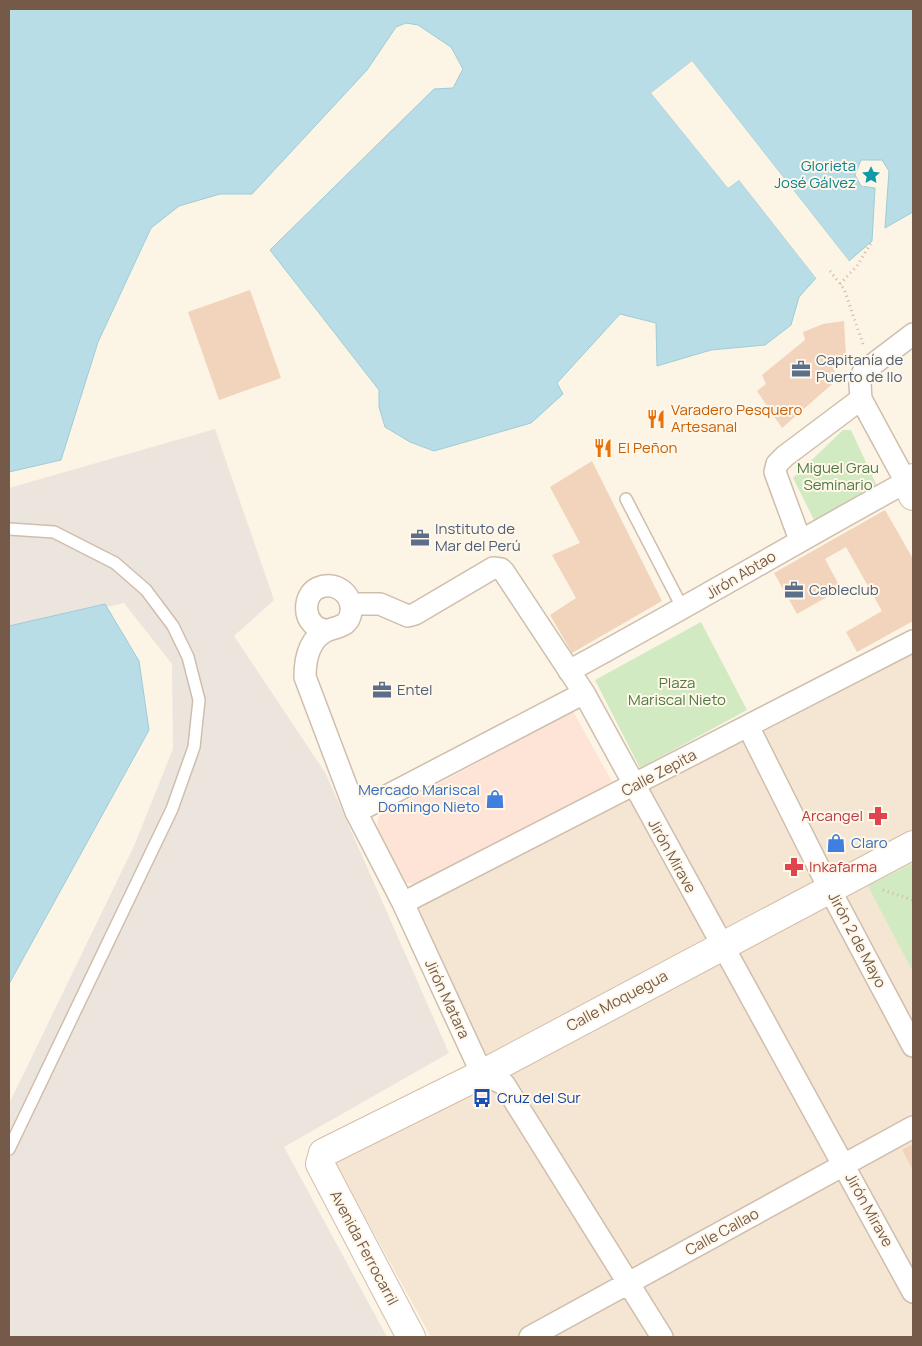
<svg xmlns="http://www.w3.org/2000/svg" width="922" height="1346" viewBox="0 0 922 1346" font-family="Manrope,sans-serif">
  <style>
    .residential { fill: #f4e6d2 }
    .commercial { fill: #fde4d7 }
    .industrial { fill: #ece5de }
    .green { fill: #d1eac2 }
    .water { fill: #b8dde6; stroke: #9eccd8 }
    .pier { fill: #fcf4e4 }
    .building { fill: #f2d3bb }
    .lines { fill: none; stroke-linecap: round; stroke-linejoin: round }
    .lane-casing { stroke: #d0bead; stroke-width: 14 }
    .street-casing { stroke: #d0bead; stroke-width: 24 }
    .secondary-casing { stroke: #d3beaa; stroke-width: 30 }
    .path { stroke: #d7b69e; stroke-width: 3; stroke-dasharray: 1 4; stroke-linecap: butt }
    .lane { stroke: #fff; stroke-width: 11 }
    .street { stroke: #fff; stroke-width: 21 }
    .secondary { stroke: #fff; stroke-width: 28 }
    .labels { text-anchor: middle; stroke-width: 4; stroke-linejoin: round; paint-order: stroke }
    .culture-label { font-size: 15px; fill: #0d838f; stroke: #fff8ea; text-anchor: end }
    .service-label { font-size: 15px; fill: #4e5e75; stroke: #fff8ea; text-anchor: start }
    .food-label { font-size: 15px; fill: #c56008; stroke: #fff8ea; text-anchor: start }
    .park-label { font-size: 15px; fill: #507a41; stroke: #fff8ea }
    .street-label { font-size: 15px; fill: #755a49; stroke: #fff8ea }
    .shop-label { font-size: 15px; fill: #366cbe; stroke: #fff8ea; text-anchor: end }
    .health-label { font-size: 15px; fill: #be3a42; stroke: #fff8ea; text-anchor: end }
    .transit-label { font-size: 15px; fill: #164399; stroke: #fff8ea; text-anchor: start }
  </style>
  <rect width="100%" height="100%" fill="#fcf4e4"/>
  <path class="residential" d="M913,629V1337H431L334,1160L471,1078L396,913Z"/>
  <path class="commercial" d="M573,711L612,782L417,885L405,882L377,827L379,816Z"/>
  <path class="industrial" d="M215,429L274,600L234,636L326,774L449,1053L284,1147L387,1337H9V1104L134,846L173,749L172,664L124,603L9,629V488Z"/>
  <path class="green" d="M843,430H851L876,484L875,491L815,522L793,478Z
    M701,622L747,710L640,768L595,680Z
    M913,863V972L868,886Z"/>
  <path class="water" d="M9,9H913V212L885,228L889,171L882,160H861L855,175L861,186L875,188L872,241L849,261L692,61L651,93L728,188L739,180L816,278L799,297L791,325L765,345L711,350L657,366L656,323L620,314L557,383L563,394L531,423L434,451L410,442L385,427L379,407V390L270,250L434,89L453,88L463,69L451,47L418,25L406,23L396,27L367,70L252,194H220L179,206L151,228L98,342L61,460L9,472Z
    M105,604L139,661L149,730L9,984V626Z"/>
  <path class="pier" d="M692,61L849,261L847,263L692,65L654,93L729,185L738,178H741L818,276L816,278L739,180L728,188L651,93Z"/>
  <path class="building" d="M250,290L281,378L219,400L188,312Z
    M844,321L846,356L830,362L838,379L782,428L757,391L766,384L762,375L805,340L803,332L823,324Z
    M592,461L662,601L572,653L550,615L576,598L552,555L580,543L550,487Z
    M885,510L913,559V621L857,652L846,632L882,611L846,547L825,559L841,589L797,614L774,573Z
    M913,1144V1170L902,1150Z"/>
  <g class="lines">
    <g class="lane-casing">
      <path id="lane" d="M626,499L683,609
        M9,529L54,532L115,563L146,590L173,626L188,657L199,700L194,747L172,809L9,1149"/>
    </g>
    <g class="street-casing">
      <path id="street" d="M800,540L775,472L777,464L785,456L861,399
        M352,604H380L408,616L415,614L493,568L501,569L504,572L584,693L913,1292
        M326,631C322,629 316,628 313,624C303,614 305,594 318,588C335,580 353,594 351,612C349,627 338,626 326,631C308,640 305,660 305,677L356,812L403,903L482,1074L504,1084L662,1337
        M569,671C682,610 793,544 906,482L861,399L860,384L863,372L913,334
        M748,726L829,888L913,1046
        M356,812L584,693
        M403,903L913,641
        M530,1337L913,1127"/>
    </g>
    <g class="secondary-casing">
      <path id="secondary" d="M913,478L906,482L913,496
        M411,1337L320,1164L323,1153L482,1074L913,845"/>
    </g>
    <path class="path" d="M830,271L844,289L863,344
      M840,284L857,266L872,241
      M912,308H913
      M883,890L913,900"/>
    <use href="#lane" class="lane"/>
    <use href="#street" class="street"/>
    <use href="#secondary" class="secondary"/>
  </g>
  <defs>
    <g id="sight-bare" transform="scale(1.5)"><path d="M0-6L1.8-2.2L6-1.7L2.9 1.2L3.7 5.4L0 3.3L-3.7 5.4L-2.9 1.2L-6-1.7L-1.8-2.2Z" fill="#0f9aa8" stroke="#fff8ea" stroke-width="2.5" paint-order="stroke"/></g>
    <g id="office-bare" transform="scale(1.5)"><path d="M-6-3h4V-5.5h4V-3h4V5H-6ZM-1-4.5V-3h2v-1.5ZM-6 0V1H6V0Z" fill="#5c6f8a" stroke="#fff8ea" stroke-width="2.5" paint-order="stroke"/></g>
    <g id="restaurant-bare" transform="scale(1.5)"><path d="M-5-6h1v4h1v-4h1v4h1v-4h1v5L-1.5 .5V6h-2V.5L-5-1ZM5-6V6H3V1.5H1.5Q1.5-4 5-6Z" fill="#e8710a" stroke="#fff8ea" stroke-width="2.5" paint-order="stroke"/></g>
    <g id="shop-bare" transform="scale(1.5)"><path d="M-5-2.5h2.3a2.7 3.5 0 0 1 5.4 0H5L5.5 6h-11ZM-1.5-2.5h3a1.5 2.3 0 0 0-3 0Z" fill="#3f7fe0" stroke="#fff8ea" stroke-width="2.5" paint-order="stroke"/></g>
    <g id="pharmacy-bare" transform="scale(1.5)"><path d="M-2-6h4v4h4v4h-4v4h-4v-4h-4v-4h4Z" fill="#e0444e" stroke="#fff8ea" stroke-width="2.5" paint-order="stroke"/></g>
    <g id="bus-bare" transform="scale(1.5)"><path d="M-5-6H5V4H4V6H2V4H-2V6H-4V4H-5ZM-3.5-4V0h7V-4ZM-3.5 1.2v1.5H-2V1.2ZM2 1.2v1.5H3.5V1.2Z" fill="#1a4fb4" stroke="#fff8ea" stroke-width="2.5" paint-order="stroke"/></g>
  </defs>
  <g fill-rule="evenodd">
    <use href="#sight-bare" x="871" y="175"/>
    <use href="#office-bare" x="801" y="369"/>
    <use href="#restaurant-bare" x="656" y="419"/>
    <use href="#restaurant-bare" x="603" y="448"/>
    <use href="#office-bare" x="420" y="538"/>
    <use href="#office-bare" x="794" y="590"/>
    <use href="#office-bare" x="382" y="690"/>
    <use href="#shop-bare" x="495" y="799"/>
    <use href="#pharmacy-bare" x="878" y="816"/>
    <use href="#shop-bare" x="836" y="843"/>
    <use href="#pharmacy-bare" x="794" y="867"/>
    <use href="#bus-bare" x="482" y="1098"/>
  </g>
  <g class="labels">
    <g class="culture-label">
      <text x="856" y="171">Glorieta<tspan x="856" dy="17">José Gálvez</tspan></text>
    </g>
    <g class="service-label">
      <text x="816" y="365">Capitanía de<tspan x="816" dy="17">Puerto de Ilo</tspan></text>
      <text x="435" y="534">Instituto de<tspan x="435" dy="17">Mar del Perú</tspan></text>
      <text x="809" y="595">Cableclub</text>
      <text x="397" y="695">Entel</text>
    </g>
    <g class="food-label">
      <text x="671" y="415">Varadero Pesquero<tspan x="671" dy="17">Artesanal</tspan></text>
      <text x="618" y="453">El Peñon</text>
    </g>
    <g class="park-label">
      <text x="838" y="473">Miguel Grau<tspan x="838" dy="17">Seminario</tspan></text>
      <text x="677" y="688">Plaza<tspan x="677" dy="17">Mariscal Nieto</tspan></text>
    </g>
    <g class="street-label">
      <text transform="translate(741 575) rotate(-31)" y="5">Jirón Abtao</text>
      <text transform="translate(659 773) rotate(-28)" y="5">Calle Zepita</text>
      <text transform="translate(672 856) rotate(61)" y="5">Jirón Mirave</text>
      <text transform="translate(857 940) rotate(62)" y="5">Jirón 2 de Mayo</text>
      <text transform="translate(447 999) rotate(65)" y="5">Jirón Matara</text>
      <text transform="translate(617 1001) rotate(-28)" y="5">Calle Moquegua</text>
      <text transform="translate(869 1210) rotate(61)" y="5">Jirón Mirave</text>
      <text transform="translate(722 1232) rotate(-29)" y="5">Calle Callao</text>
      <text transform="translate(364 1248) rotate(62)" y="5">Avenida Ferrocarril</text>
    </g>
    <g class="shop-label">
      <text x="480" y="795">Mercado Mariscal<tspan x="480" dy="17">Domingo Nieto</tspan></text>
      <text x="851" y="848" text-anchor="start">Claro</text>
    </g>
    <g class="health-label">
      <text x="863" y="821">Arcangel</text>
      <text x="809" y="872" text-anchor="start">Inkafarma</text>
    </g>
    <g class="transit-label">
      <text x="497" y="1103">Cruz del Sur</text>
    </g>
  </g>
  <rect width="922" height="1346" fill="none" stroke="#755a49" stroke-width="20"/>
</svg>
